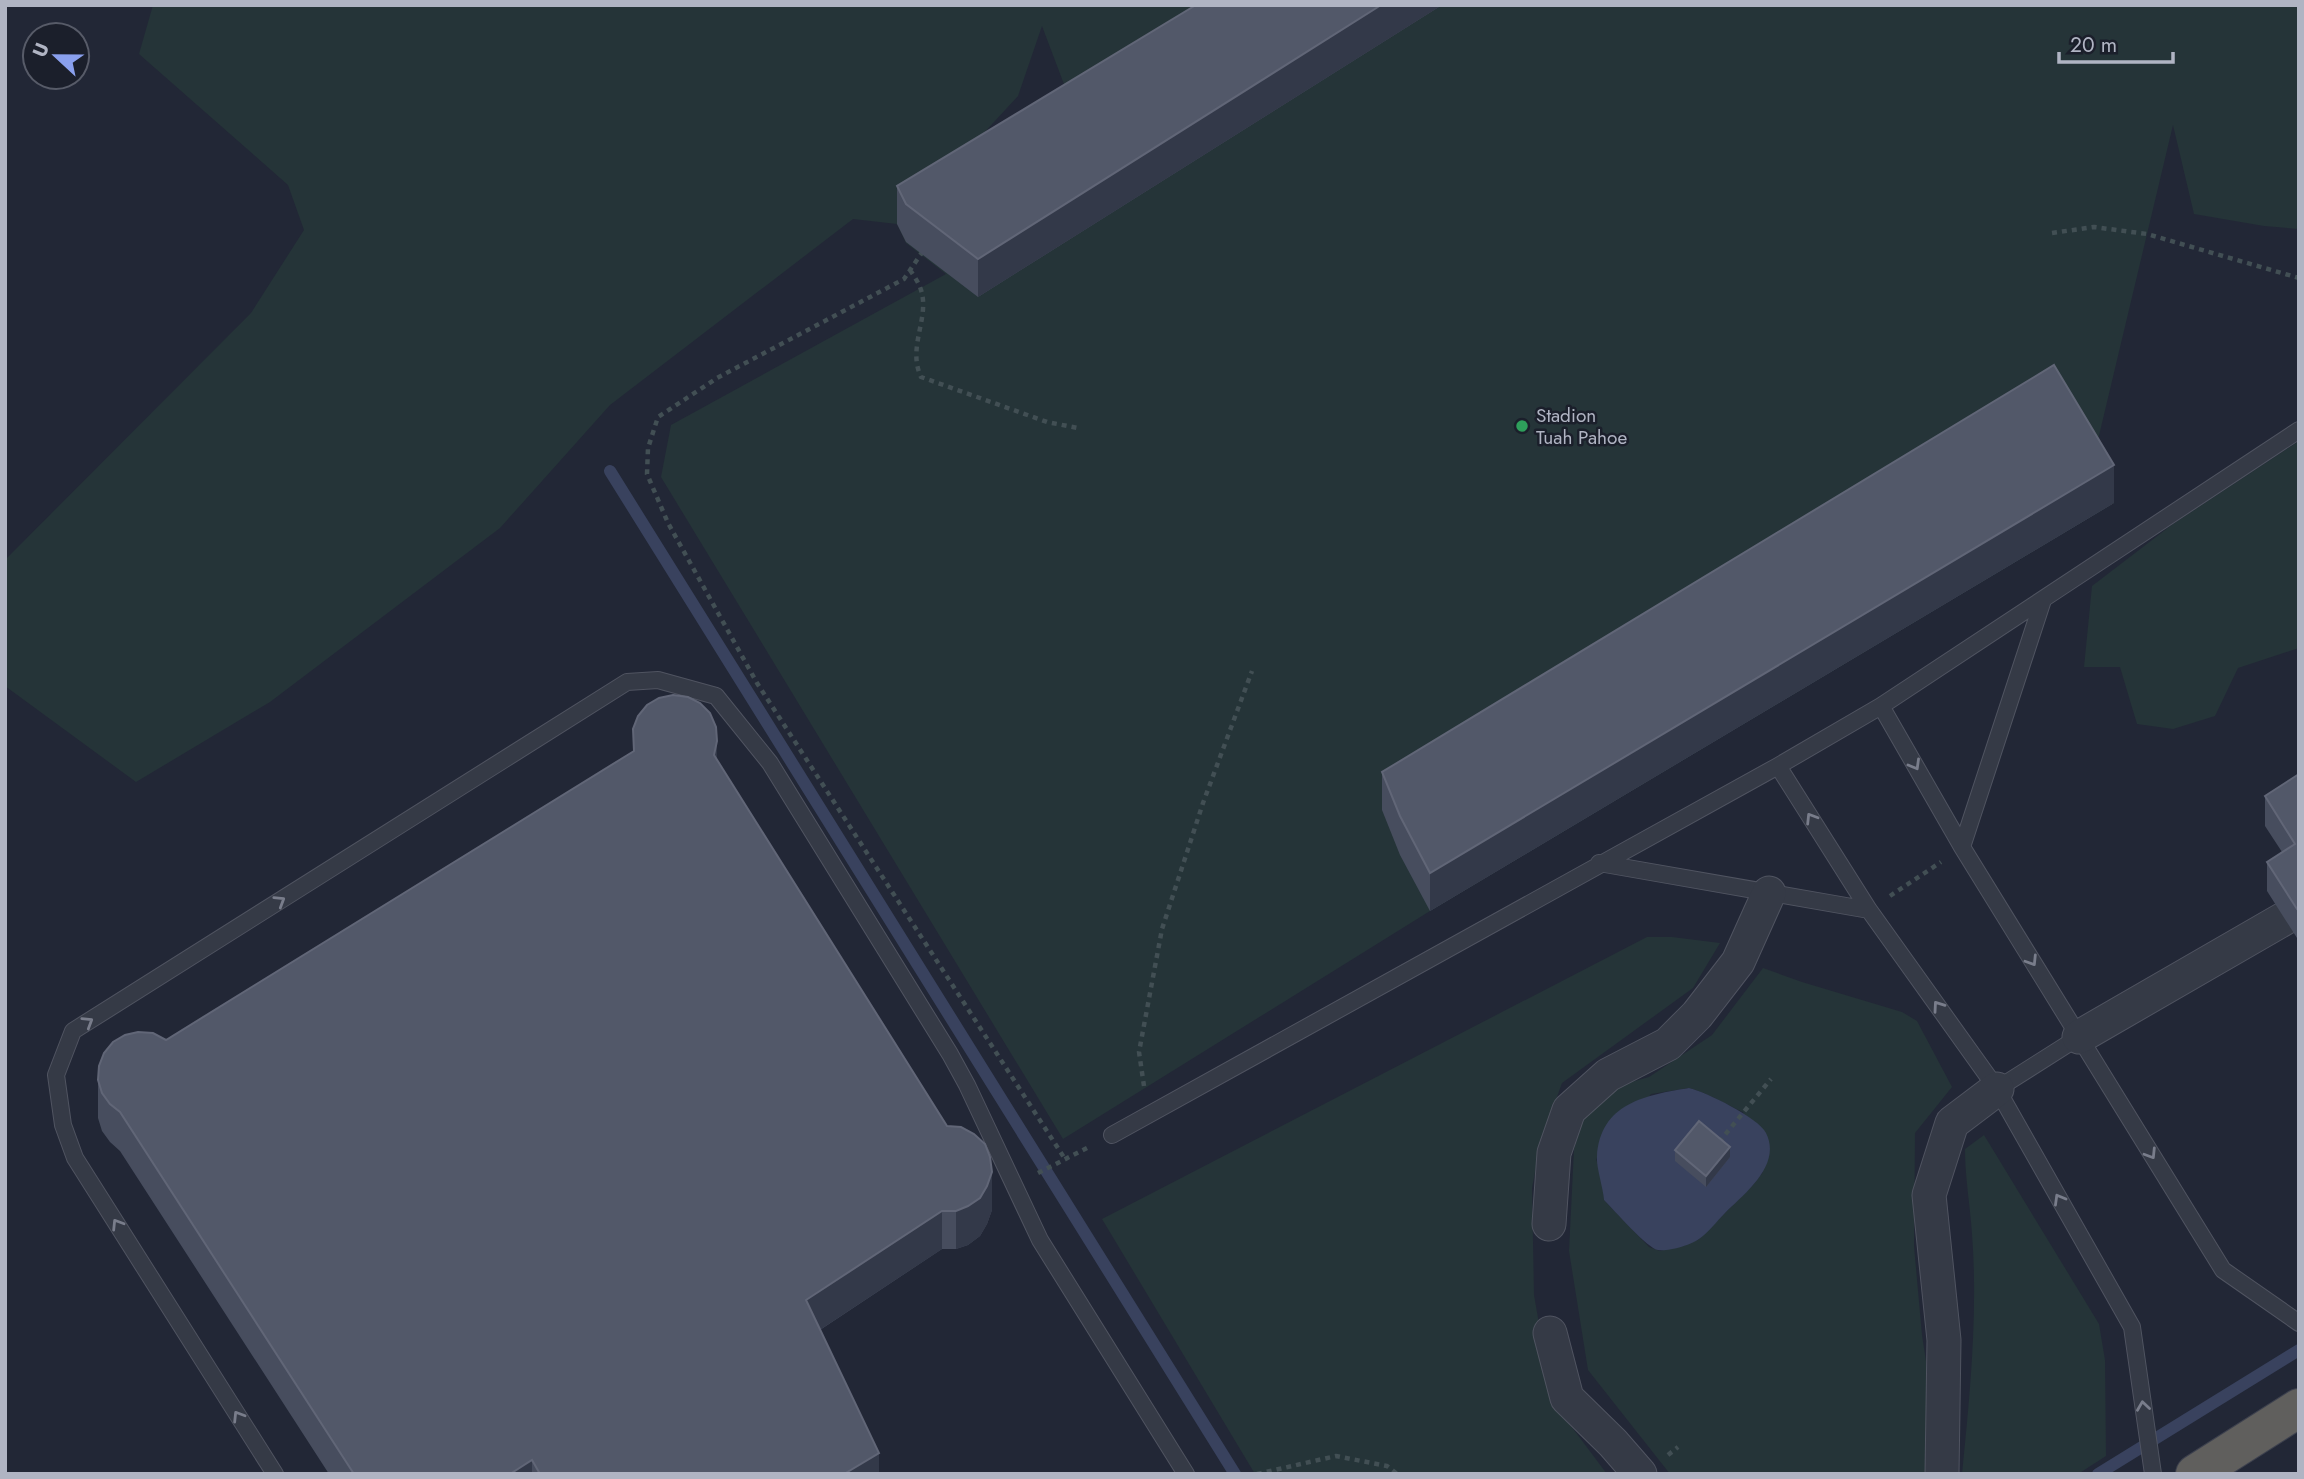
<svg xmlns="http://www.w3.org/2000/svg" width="2304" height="1479" viewBox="0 0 2304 1479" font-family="Jost,sans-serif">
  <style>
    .green { fill: #253438; fill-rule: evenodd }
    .water { fill: #39425e }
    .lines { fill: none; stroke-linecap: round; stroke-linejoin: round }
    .stream { stroke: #39425e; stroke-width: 12 }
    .service-casing { stroke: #505461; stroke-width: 18 }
    .minor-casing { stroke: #505461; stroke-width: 35 }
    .trunk-casing { stroke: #3d414e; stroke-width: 40 }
    .path { stroke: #424f54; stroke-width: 4.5; stroke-dasharray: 5 5; stroke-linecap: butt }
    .service { stroke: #353a46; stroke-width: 16 }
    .minor { stroke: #353a46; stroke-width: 33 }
    .trunk { stroke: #605f5d; stroke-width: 38 }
    .wall { fill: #474d5e }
    .shaded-wall { fill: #333949 }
    .building { fill: #525869; stroke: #616677; stroke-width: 2 }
    .oneway { stroke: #797d8b }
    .leisure-dot { fill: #2e9e5b; stroke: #1b1f2b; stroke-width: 2.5 }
    .labels { text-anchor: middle; stroke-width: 5; stroke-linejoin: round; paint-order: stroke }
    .poi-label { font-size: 19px; fill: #b0b4c3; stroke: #1b1f2b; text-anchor: start }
  </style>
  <rect width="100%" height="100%" fill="#222736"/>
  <path class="green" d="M153,5H2299V229L2264,226L2194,214L2173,125L2092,465L2114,503L1430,911L1063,1139L661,477L671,425L946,274L906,243L897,224L853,219L610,405L500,528L270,702L136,782L5,686V560L251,313L304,230L288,185L139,54ZM1042,26L1076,116L969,149L1018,96Z
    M2299,441V648L2238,668L2215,716L2173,729L2137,724L2120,667H2084L2092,586L2173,524Z
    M1647,937H1672L1720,943L1693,988L1562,1083L1541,1141L1532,1188L1534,1295L1550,1386L1565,1418L1607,1474H1255L1102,1219Z
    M1763,968L1802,982L1902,1012L1917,1021L1952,1087L1915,1133L1914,1246L1922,1335L1929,1381L1926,1474H1670L1588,1370L1569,1251L1574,1149L1588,1104L1617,1086L1649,1077L1712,1035ZM1689,1088C1708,1093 1725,1104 1743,1112L1763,1172L1753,1185L1698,1240L1660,1251L1649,1247L1604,1200L1603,1182L1596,1159L1651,1094Z
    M1984,1135L2099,1324L2105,1360L2106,1456L2078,1474H1962C1970,1395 1978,1313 1972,1234C1970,1205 1965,1178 1965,1149Z"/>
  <path class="water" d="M1689,1088C1706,1092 1759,1118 1766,1133C1782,1165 1745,1193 1725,1213C1717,1221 1708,1233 1699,1239C1691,1245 1667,1252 1658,1250C1648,1249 1614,1210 1604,1200C1603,1187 1596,1167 1597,1157C1600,1103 1646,1095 1689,1088Z"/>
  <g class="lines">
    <path class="stream" d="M610,471L1235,1474
      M2098,1474L2299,1350"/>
    <g class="service-casing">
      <path id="service" d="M1881,706L1962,847L2223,1270L2299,1323
        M1778,766L1869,910L1997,1089L2132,1327L2153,1474
        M1962,847L2043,600
        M1599,863L1869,910
        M1997,1089L2079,1037
        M1112,1135L1778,766L1881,706L2299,430
        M275,1474L75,1158L63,1125L56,1075L73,1031L627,682L658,680L716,696L770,763L950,1054L967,1085L1040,1240L1186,1474"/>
    </g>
    <g class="minor-casing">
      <path id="minor" d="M2079,1037L2299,910
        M1549,1224L1554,1153L1569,1110L1608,1075L1668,1044L1697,1015L1738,962L1769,893
        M1550,1333L1567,1398L1613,1443L1640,1474
        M1942,1474L1944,1340L1929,1195L1952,1123L1997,1089"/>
    </g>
    <g class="trunk-casing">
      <path id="trunk" d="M2195,1474L2299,1408"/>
    </g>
    <path class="path" d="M2052,233L2094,227L2147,234L2299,278
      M923,251L904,279L717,378L658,417L648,448L647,474L668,523L757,683L1065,1159
      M910,270C914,276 919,283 921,290C930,318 907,347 921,377L1047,422L1078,428
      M1890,896L1941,862
      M1144,1086L1139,1052L1162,929L1203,803L1252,671
      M1719,1142L1771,1079
      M1038,1173L1089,1147
      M1668,1455L1678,1447
      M1257,1474L1336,1456L1387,1466L1397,1474"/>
    <use href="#service" class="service"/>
    <use href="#minor" class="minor"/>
    <use href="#trunk" class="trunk"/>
  </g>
  <path class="wall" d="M1196,5H1442L978,297L906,242L897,224V186Z
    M2114,503L1430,911L1400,855L1382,810V772Z
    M633,729L717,761L992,1210L987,1224L980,1236L968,1245L956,1249H942L820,1330L879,1474H329L120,1151L110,1142L102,1131L98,1118V1080L166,1040L633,752Z
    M2299,774L2297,938L2267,891V862L2282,852L2265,826V796Z
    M1675,1150L1730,1157L1706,1187L1675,1161Z"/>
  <path class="shaded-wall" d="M1381,5H1442L978,297V259Z
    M2114,465V503L1430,911V873Z
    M717,741V780L714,755Z
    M2299,908V937L2297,938V909Z
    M1730,1147V1157L1706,1187V1176Z
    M992,1172V1210L987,1224L980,1236L968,1245L956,1249V1211Z
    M942,1211V1249L806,1339V1300Z
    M879,1453V1474H844Z
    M532,1460V1474H510Z"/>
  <path class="building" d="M1196,5H1381L978,259L906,204L897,186Z
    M2054,365L2114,465L1430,873L1400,816L1382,772Z
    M673,695L688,697L700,703L710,713L716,727L717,741L714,755L947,1126L961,1127L974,1134L985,1144L990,1157L992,1172L987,1186L980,1198L968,1206L956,1211H942L806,1300L879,1453L844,1474H540L532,1460L510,1474H354L120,1112L110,1104L102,1093L98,1080L99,1066L104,1053L113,1042L125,1035L138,1032L153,1033L166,1040L634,751L633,729L638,716L647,705L659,698Z
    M2299,774V908L2297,909L2267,862L2295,844L2265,796Z
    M1699,1121L1730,1147L1706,1176L1675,1150Z"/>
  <defs><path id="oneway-chevron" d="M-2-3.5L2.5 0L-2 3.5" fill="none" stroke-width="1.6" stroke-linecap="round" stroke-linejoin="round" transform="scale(1.75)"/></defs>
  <g class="oneway">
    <use href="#oneway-chevron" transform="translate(1915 765) rotate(60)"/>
    <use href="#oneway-chevron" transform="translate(1811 818) rotate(-122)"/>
    <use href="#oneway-chevron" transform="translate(280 901) rotate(-32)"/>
    <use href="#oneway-chevron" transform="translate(2032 961) rotate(58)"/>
    <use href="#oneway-chevron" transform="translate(1938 1006) rotate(-125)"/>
    <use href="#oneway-chevron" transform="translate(88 1022) rotate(-32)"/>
    <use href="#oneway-chevron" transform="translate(2151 1154) rotate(58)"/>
    <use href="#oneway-chevron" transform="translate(2059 1199) rotate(-120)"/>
    <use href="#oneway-chevron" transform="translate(117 1224) rotate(-122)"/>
    <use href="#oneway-chevron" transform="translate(2143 1406) rotate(-98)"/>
    <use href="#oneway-chevron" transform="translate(238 1416) rotate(-122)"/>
  </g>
  <circle class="leisure-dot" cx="1522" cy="426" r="7"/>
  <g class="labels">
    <g class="poi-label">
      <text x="1536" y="422">Stadion<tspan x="1536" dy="22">Tuah Pahoe</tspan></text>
    </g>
  </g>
  <rect width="2304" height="1479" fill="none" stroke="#b0b4c3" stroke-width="14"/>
  <g transform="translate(56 56) rotate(292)"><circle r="33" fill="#1b1f2b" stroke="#575b68" stroke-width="2"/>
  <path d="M0-5L12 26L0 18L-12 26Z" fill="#8aa0ee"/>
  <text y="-10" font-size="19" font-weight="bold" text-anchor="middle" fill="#b0b4c3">U</text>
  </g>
  <path d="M2059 52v10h114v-10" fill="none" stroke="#b0b4c3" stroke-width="3.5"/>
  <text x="2070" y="52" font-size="21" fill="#b0b4c3" stroke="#1b1f2b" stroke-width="5" paint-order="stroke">20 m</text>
</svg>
